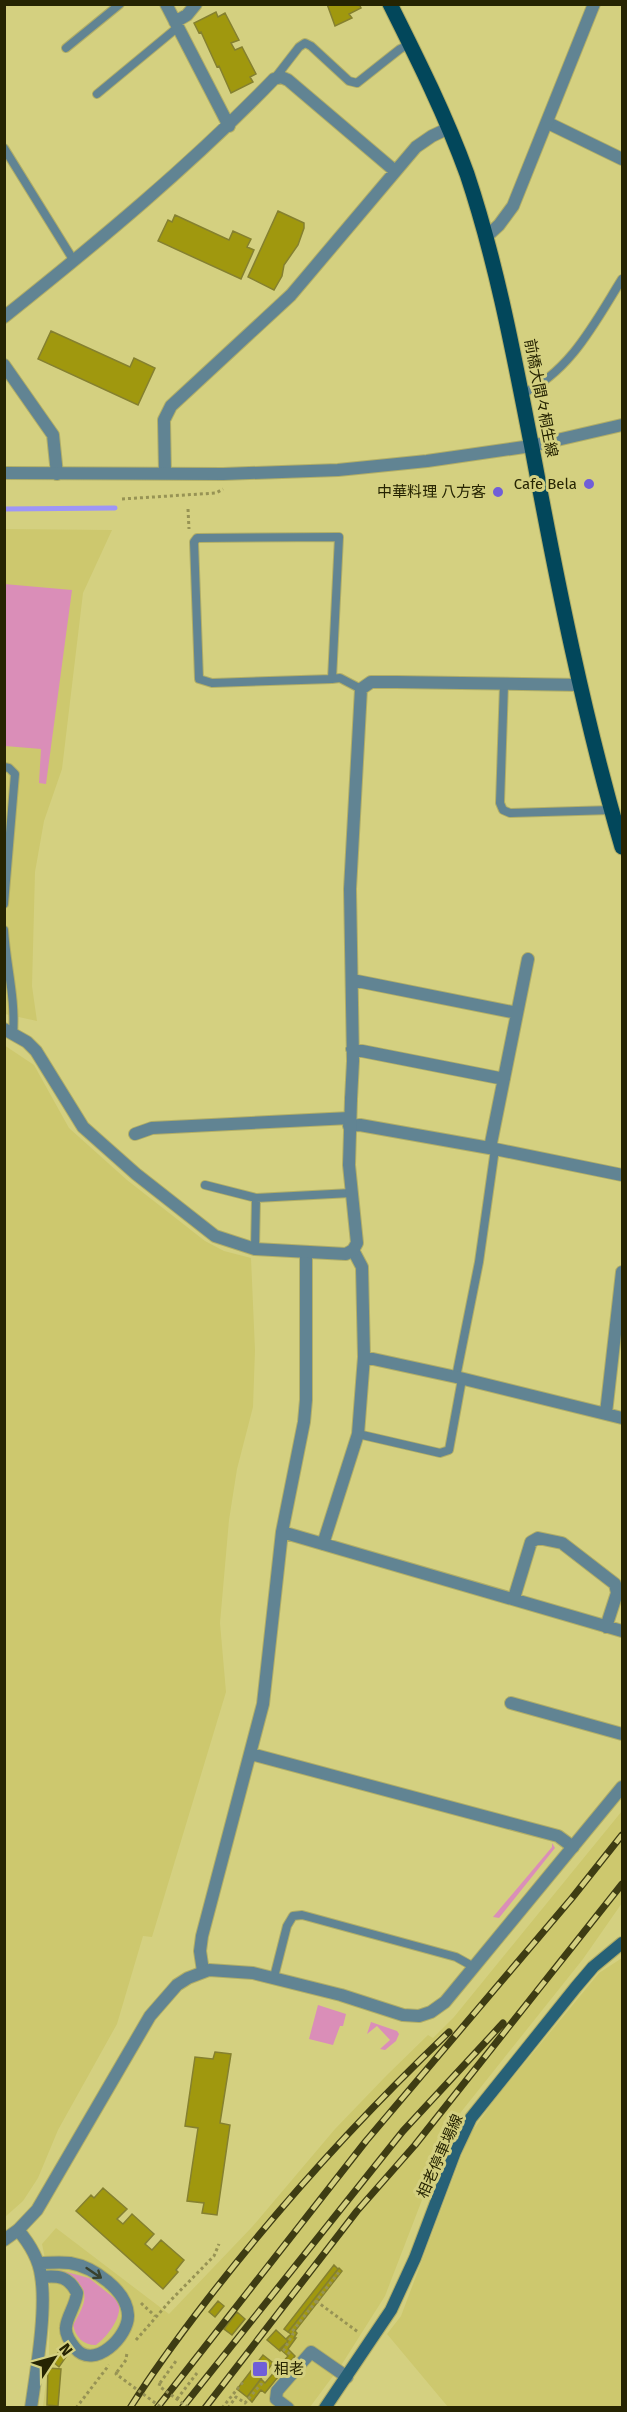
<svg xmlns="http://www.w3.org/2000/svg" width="627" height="2412" viewBox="0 0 627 2412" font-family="'Fira Sans','Noto Sans JP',sans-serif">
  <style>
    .built { fill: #cdc86e }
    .green { fill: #da8eb8 }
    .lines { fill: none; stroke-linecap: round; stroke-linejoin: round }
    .stream { stroke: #9e96f7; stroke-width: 5 }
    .building { fill: #a0980e; stroke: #85802f; stroke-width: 1.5 }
    .service-casing { stroke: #b1ae67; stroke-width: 10 }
    .minor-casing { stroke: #b1ae67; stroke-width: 14 }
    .tertiary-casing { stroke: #b1ae67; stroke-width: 14 }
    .secondary-casing { stroke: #b1ae67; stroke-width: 14 }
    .primary-casing { stroke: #b1ae67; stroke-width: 17 }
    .path { stroke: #979354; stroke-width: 3; stroke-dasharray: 3 3; stroke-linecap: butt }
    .service { stroke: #618493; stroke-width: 8 }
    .minor { stroke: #618493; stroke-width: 12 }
    .tertiary { stroke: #618493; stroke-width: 12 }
    .secondary { stroke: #276177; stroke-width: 12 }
    .primary { stroke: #02475b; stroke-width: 15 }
    .rail-casing { stroke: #3e3c13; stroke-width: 7 }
    .rail { stroke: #d4d080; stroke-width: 4.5; stroke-dasharray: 14; stroke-linecap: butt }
    .path-bridge { stroke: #979354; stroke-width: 3; stroke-dasharray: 3 3; stroke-linecap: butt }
    .oneway { stroke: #38412e }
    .poi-dot { fill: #705ed8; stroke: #d4d080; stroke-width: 2 }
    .labels { text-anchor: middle; stroke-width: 6; stroke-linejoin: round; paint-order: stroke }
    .street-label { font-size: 15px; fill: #262402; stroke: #d4d080 }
    .poi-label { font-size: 15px; fill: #262402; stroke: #d4d080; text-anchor: end }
  </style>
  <rect width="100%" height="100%" fill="#d4d080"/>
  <path class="built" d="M5,529L112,530L83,593L62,769L44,821L35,872L32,986L37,1021L5,1014Z
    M4,1045L34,1065L69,1128L127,1180L205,1241L224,1251L251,1258L255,1350L253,1407L237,1469L229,1520L220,1623L226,1692L152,1937L143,1936L117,2024L58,2130L38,2178L23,2201L5,2217Z
    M622,1811V1903L583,1959L461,2112L437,2161L385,2296L342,2364L310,2407H43L49,2356L50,2283L42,2244L56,2228L169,2314L252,2227L335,2129L387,2075L428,2035L433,2038L454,2017Z
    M622,1958V2407H448L387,2334L401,2316L469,2136L495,2099L599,1973Z"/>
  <path class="green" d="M4,584L72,590L46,784L39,783L41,749L5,746Z
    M552,1843L555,1848L499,1918L493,1917L552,1847Z
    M318,2005L346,2014L343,2026H340L333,2045L309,2039Z
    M371,2022L397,2031L399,2034L396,2041L385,2050L380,2049L390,2040L377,2026L367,2034Z
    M59,2270L89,2278L118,2301C124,2316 107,2337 96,2345C82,2345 76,2337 73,2325C91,2295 89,2287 59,2270Z"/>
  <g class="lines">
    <path class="stream" d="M4,509L115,508"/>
  </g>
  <path class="building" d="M327,4H359L361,8L349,14L352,18L335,26Z
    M216,12L218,17L225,13L239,40L231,43L235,50L242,47L256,74L250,77L253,82L231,93L219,66L217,67L201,32L199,33L194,23Z
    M278,211L304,223V228L298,245L284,265L282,276L274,290L248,277Z
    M175,215L229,240L233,231L251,239L247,247L254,250L241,279L158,241L168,220L172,222Z
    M51,331L130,367L134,358L155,368L138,405L38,359Z
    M215,2052L231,2054L220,2123L230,2125L217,2215L202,2213L204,2203L187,2201L198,2128L185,2126L195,2057L213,2059Z
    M103,2188L127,2209L117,2219L123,2224L132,2214L154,2234L145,2244L152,2250L161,2240L184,2260L176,2270L178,2272L163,2289L76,2211L91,2195L94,2198Z
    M334,2265L338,2269L288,2332L284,2329Z
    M339,2268L342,2271L295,2331L297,2333L294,2338H296L288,2349L295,2356L265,2393L261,2390L252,2402L247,2397L261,2379L265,2383L288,2356L280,2349L288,2341L286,2339L291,2334L288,2332Z
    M218,2301L224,2306L215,2317L209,2312Z
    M237,2312L245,2319L232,2335L224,2329Z
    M276,2330L288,2341L280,2351L267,2340Z
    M61,2349L68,2354L59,2367L52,2361Z
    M263,2355L273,2363L247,2397L237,2389Z
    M48,2368L61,2369L58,2406L47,2405Z"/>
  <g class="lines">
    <g class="service-casing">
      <path id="service" d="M66,48L120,4
        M275,78L299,47L305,43L311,46L349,81L357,83L400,49L410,44
        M97,94L178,27
        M4,148L74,261
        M522,394C571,371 595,322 622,279
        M332,679L339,537L197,538L194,542L199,679L212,683L332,679L340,678L361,689
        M504,684L500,803L503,810L510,813L612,810
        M4,767L9,768L15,774L4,904
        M4,930C6,965 16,999 13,1034
        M205,1185L256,1198L351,1193
        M255,1249L256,1198
        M456,1377L479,1262L495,1149
        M358,1434L440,1453L449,1450L462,1379
        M274,1977L287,1926L293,1916L302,1915L456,1957L474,1967"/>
    </g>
    <g class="minor-casing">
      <path id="minor" d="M166,4L229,126
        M175,22L187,15L196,4
        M548,123L622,159
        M4,317C98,242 191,165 274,79L281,77L288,80L395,171
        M4,365L53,435L57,474
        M165,473L164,420L171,406L291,295L416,147L432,136L449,128
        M352,980L517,1013
        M352,1049L504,1079
        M351,1099L353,1061L350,889L361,689L371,682H396L581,685
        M349,1126L360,1125L495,1149L622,1175
        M135,1134L152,1128L350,1118
        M490,1148L528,959
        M364,1357L456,1377L622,1418
        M606,1413L622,1272
        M282,1532L622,1631
        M323,1544L358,1434L364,1357L362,1267L353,1250
        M514,1598L531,1542L538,1538L562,1543L615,1584L617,1593L606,1627
        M511,1703L622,1734
        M251,1754L558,1836L573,1847
        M203,1971L200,1951L202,1936L263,1704L282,1532L304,1422L306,1400V1253
        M18,2230C29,2243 39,2260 41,2276C47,2310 36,2372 31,2408
        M38,2263C48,2263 60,2262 70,2263C93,2267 127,2290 128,2315C129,2336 94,2371 75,2348C71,2343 65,2334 66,2327C67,2316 76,2305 77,2293C69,2277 59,2275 42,2277"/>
    </g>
    <g class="tertiary-casing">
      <path id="tertiary" d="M486,237L499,225L513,206L594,4
        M4,473L223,474L338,470L427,461L531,446L622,425
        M4,1029L27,1042L36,1051L83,1127L136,1174L215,1236L255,1249L346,1254L353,1250L357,1243L349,1165L351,1099
        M4,2240L18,2230L37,2210L150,2016L177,1985L188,1978L209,1970L253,1973L341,1995L403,2015L419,2016L431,2012L445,2002L622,1787
        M288,2408L276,2399L277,2391L311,2352L347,2377"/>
    </g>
    <g class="secondary-casing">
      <path id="secondary" d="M325,2408L391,2310L415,2258L455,2152L471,2118L576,1987L593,1967L622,1943"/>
    </g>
    <g class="primary-casing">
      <path id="primary" d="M390,4C418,60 446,116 467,174C497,264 514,356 532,448C557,582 584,717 622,847"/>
    </g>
    <path class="path" d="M122,499L216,493L223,489
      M188,509L189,529
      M316,2301L358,2332
      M141,2303L155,2316
      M136,2340L170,2301L214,2256L219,2244
      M290,2354L284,2350L293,2334L291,2333L339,2272
      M117,2372L126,2360L127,2352
      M160,2383L176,2361
      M177,2399L197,2373
      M76,2408L109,2365
      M222,2408L243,2382
      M228,2408L236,2397L245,2403L261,2384L264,2386"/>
    <use href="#service" class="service"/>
    <use href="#minor" class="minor"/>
    <use href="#tertiary" class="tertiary"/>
    <use href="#secondary" class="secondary"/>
    <use href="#primary" class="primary"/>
    <g class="rail-casing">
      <path id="rail" d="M130,2408C154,2370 180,2335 207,2300C281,2204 361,2116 449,2032
        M157,2408L366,2141L572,1898L622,1835
        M182,2408L403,2131L503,2023
        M205,2408L357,2211L415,2145L622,1884"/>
    </g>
    <use href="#rail" class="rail"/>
    <path class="path-bridge" d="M117,2372L116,2374L162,2408
      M160,2383L159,2386L189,2408"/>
  </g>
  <defs><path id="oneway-shaft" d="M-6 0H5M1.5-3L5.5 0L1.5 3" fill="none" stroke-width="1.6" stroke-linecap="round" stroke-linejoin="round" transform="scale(1.5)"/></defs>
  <use class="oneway" href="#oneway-shaft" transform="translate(94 2273) rotate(34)"/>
  <g class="poi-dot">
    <circle cx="589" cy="484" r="6"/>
    <circle cx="498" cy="492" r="6"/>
    <rect x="252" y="2361" width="16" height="16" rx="3"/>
  </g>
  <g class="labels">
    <g class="street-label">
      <text transform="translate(541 398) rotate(79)" y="5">前橋大間々桐生線</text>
      <text transform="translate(440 2156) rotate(-66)" y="5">相老停車場線</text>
    </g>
    <g class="poi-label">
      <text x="577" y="489">Cafe Bela</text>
      <text x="486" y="497">中華料理 八方客</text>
      <text x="274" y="2374" text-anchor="start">相老</text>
    </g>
  </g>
  <rect width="627" height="2412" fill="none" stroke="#262402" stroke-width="12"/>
  <g transform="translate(54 2358) rotate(54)" stroke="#d4d080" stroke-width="4.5" paint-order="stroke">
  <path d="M0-4.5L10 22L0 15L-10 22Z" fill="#262402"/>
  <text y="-9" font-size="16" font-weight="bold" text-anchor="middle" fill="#262402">N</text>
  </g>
</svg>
